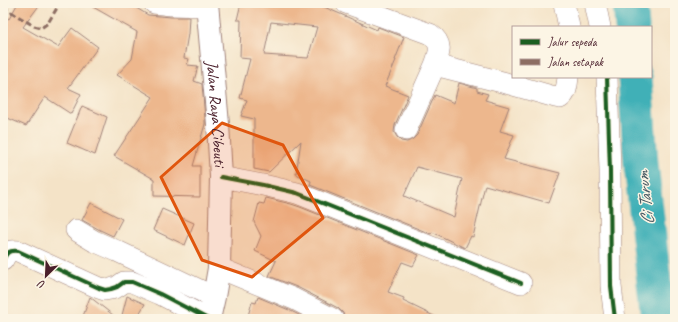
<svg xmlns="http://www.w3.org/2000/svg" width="678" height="322" viewBox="0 0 678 322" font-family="Caveat,sans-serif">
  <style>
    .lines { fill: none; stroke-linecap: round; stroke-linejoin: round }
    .river { stroke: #3fb0b7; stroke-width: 35 }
    .building { fill: #edb78d; fill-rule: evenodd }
    .minor-casing { stroke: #9f8179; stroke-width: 22 }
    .major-casing { stroke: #9f8179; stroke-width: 24 }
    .minor { stroke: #fff; stroke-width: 21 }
    .major { stroke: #fff; stroke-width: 22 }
    .quiet { stroke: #8d6e63; stroke-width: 3; stroke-dasharray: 6 3; stroke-linecap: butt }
    .cycleway-casing { stroke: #fcf5e5; stroke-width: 6 }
    .cycleway { stroke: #1b5e20; stroke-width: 4 }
    .marked { fill: #e0560e; fill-opacity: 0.2; stroke: #e0560e; stroke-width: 3; stroke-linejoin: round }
    .labels { text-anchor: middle; stroke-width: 3; stroke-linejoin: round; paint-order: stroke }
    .street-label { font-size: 17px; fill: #4a1f2b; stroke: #fcf5e5 }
    .water-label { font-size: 18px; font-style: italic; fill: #465963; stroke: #fcf5e5 }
  </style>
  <rect width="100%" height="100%" fill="#fcf5e5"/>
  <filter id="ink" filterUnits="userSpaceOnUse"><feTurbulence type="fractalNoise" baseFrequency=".025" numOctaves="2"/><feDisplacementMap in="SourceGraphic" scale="8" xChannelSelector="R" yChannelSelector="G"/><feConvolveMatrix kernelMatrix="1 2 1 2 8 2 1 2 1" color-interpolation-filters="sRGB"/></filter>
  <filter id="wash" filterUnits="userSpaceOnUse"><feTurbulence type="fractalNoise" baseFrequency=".012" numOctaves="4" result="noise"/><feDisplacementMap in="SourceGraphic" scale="16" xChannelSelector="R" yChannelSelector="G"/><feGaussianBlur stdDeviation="0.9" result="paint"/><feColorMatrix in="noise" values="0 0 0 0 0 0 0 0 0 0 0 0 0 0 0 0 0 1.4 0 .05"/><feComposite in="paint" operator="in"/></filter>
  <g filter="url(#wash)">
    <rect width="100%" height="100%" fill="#f4e3c7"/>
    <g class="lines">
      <path class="river" d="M630,3L632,27
        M635,77L641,164L658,319"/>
    </g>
    <g id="blocks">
      <path class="building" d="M18,3H41L23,27L58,47L72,28L98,47L68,88L81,94L71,114L45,97L26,126L3,116V15L9,19Z
        M86,3H128L148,15L171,17H189L188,34L184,58L189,59L187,65L198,66L194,81L202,84L205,118V124L193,166H200V197L154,196V179L114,156L153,97L117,75L132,59L137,32Z
        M241,3H315L377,30L378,27L404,37L395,60H396L385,86L408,95L395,125L394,132L397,137L401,141L407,142L413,139L417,135L435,95L454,103L459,83L477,88V91L488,94L485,100L509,107L500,131L514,135L504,159L560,173L549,203L485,185L473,237L471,236L465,248L432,232L431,234L310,185L311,181L296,174L301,141L269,172L254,169V119L241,116L247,100L240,98L250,59L240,58L241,20H237ZM271,22L317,27L308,58L264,55ZM417,167L462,179L454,217L404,196Z
        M82,106L107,117L95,155L67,143Z
        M266,198L291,204L300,207L419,255L413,266L402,262L388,292L404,298L403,301L440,319H345L343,313L338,308L299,288L269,276L276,261L255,251L261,236L254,222L259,203L264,204Z
        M91,203L122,219L113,236L100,230L82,220Z
        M162,209L194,223L185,245L153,230Z
        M127,296L145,304L136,319H121Z
        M90,297L118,319H82Z
        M258,297L289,310L307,319H247L252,302L256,303Z"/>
    </g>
  </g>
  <g filter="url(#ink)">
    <use href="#blocks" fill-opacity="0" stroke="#9f8179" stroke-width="1"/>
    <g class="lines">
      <g class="minor-casing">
        <path id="minor" d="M154,3L171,5L207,6
          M346,3L430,34C443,43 440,52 435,65L406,130
          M564,3L569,27
          M595,3L600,27
          M435,65L506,83L555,97L560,98C567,93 567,85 568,77
          M607,77L610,171L611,286L615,319
          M221,177L263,185L297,193L521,283
          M76,230L94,241L117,251L214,297
          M3,260C7,252 9,250 18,251L99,288L105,290L111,289L117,287L124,282H132L160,294L208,319
          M219,268L294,299L333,319"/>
      </g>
      <g class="major-casing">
        <g id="major">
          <path id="s1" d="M207,3L218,124L221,177L219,268L214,297L209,319"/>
        </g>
      </g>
      <use href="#minor" class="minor"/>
      <use href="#major" class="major"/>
      <path class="quiet" d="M3,7L34,26L41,28L48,23L60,3"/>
      <g class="cycleway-casing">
        <path id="cycleway" d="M607,77L610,171L611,286L615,319
          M221,177L263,185L297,193L521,283
          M3,260C7,252 9,250 18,251L99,288L105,290L111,289L117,287L124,282H132L160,294L208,319"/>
      </g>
      <use href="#cycleway" class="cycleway"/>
    </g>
  </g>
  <path class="marked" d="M222,123L283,145L323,218L252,277L202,260L161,177Z"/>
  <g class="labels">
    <g class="street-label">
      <text dy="6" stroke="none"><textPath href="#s1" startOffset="111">Jalan Raya Cibeuti</textPath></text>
    </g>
    <g class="water-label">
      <text transform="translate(645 198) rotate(-96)" y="6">Ci Tarum</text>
    </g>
  </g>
  <rect width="678" height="322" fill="none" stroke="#fcf5e5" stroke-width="16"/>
  <rect x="512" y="26" width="140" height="52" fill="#fcf5e5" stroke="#b59f9b"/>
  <rect x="520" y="39" width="20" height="6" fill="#1b5e20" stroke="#b59f9b"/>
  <text x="548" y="46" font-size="12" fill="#4a1f2b">Jalur sepeda</text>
  <rect x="520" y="59" width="20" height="6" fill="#8d6e63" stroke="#b59f9b"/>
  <text x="548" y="66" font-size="12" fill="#4a1f2b">Jalan setapak</text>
  <g transform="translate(46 276) rotate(204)" stroke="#fcf5e5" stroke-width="3" paint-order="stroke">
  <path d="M0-3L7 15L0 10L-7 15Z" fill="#4a1f2b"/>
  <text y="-6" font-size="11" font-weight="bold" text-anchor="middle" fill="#4a1f2b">U</text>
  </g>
</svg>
